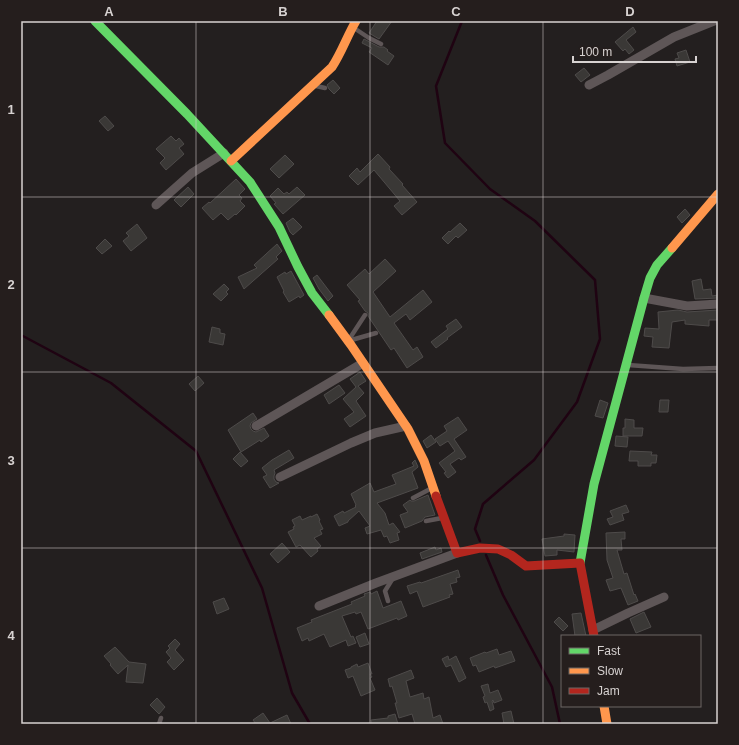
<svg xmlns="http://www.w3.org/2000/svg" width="739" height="745" viewBox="0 0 739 745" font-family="Arial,sans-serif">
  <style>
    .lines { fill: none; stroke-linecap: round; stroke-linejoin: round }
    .stream { stroke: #1f0312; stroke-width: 2.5 }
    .building { fill: #3a3836; stroke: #4e4b4a }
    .lane { stroke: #5e5657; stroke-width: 4.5 }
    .street { stroke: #5e5657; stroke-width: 9 }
    .fast { stroke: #63d668; stroke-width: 9 }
    .slow { stroke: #ff974d; stroke-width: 9 }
    .jam { stroke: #b3261e; stroke-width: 9 }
    .grid { fill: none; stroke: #d7d2d1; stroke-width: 1; stroke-opacity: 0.55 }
    .neatline { fill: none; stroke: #d7d2d1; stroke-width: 1.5 }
    .grid-label { font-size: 13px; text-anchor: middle; font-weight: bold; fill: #d7d2d1 }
  </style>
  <rect width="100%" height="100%" fill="#231f1f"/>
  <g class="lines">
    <path class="stream" d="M462,21L436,86L445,143L490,189L535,221L595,280L600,339L577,402L534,460L483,504L475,529L480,541
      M21,335L111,383L196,451L262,588L292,693L310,724
      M486,555L503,595L552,687L560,724"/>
  </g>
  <path class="building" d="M377,21H392L379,39L369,33Z
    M633,27L636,32L626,40L634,50L629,54L625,49L623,51L615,42Z
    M364,39L379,47H384L388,50L387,51L394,56L388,65L369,52L372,48L362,43Z
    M686,50L690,62L677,66L675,59L679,58L677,53Z
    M584,68L590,75L581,82L575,75Z
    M333,80L340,88L334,94L329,89L327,85Z
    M105,116L114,126L108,131L99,121Z
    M171,136L176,141L179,138L184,144L179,148L184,154L166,170L160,163L165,158L156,149Z
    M378,154L390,167L389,169L403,184L402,185L417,202L402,215L394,206L400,201L374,170L358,185L349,176L357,168L360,172Z
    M285,155L294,164L279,178L270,169Z
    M236,179L245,189L239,195L242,198L240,201L245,206L236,215L235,214L228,220L221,213L213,220L202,208L209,202L210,203Z
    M188,187L194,194L181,207L174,200Z
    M297,187L305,195L283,214L274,204L276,203L270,196L278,188L284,194L287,192L289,194Z
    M685,209L690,215L682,223L677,217Z
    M293,218L302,227L293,235L290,232L286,223Z
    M460,223L467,230L458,238L456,236L448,244L442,238L449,231L450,232Z
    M137,224L147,238L131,251L123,241L129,236L126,233Z
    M105,239L112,246L102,254L96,248Z
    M277,244L282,251L276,257L278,259L244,289L238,277L257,268L254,265Z
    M385,259L396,271L373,292L390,317L423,290L432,302L410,320L406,314L394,323L413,350L417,347L423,357L407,368L394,348L391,350L368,316V313L365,311L358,301L360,300L347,285L365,269L369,274Z
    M291,271L304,295L300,298L299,296L289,302L283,292L284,291L277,277L285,272L286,274Z
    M317,275L333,296L328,301L319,289L313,278Z
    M701,279L703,290L711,289L712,296L718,295V298L695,299L692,281Z
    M224,284L229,289L226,292L228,294L221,301L213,294Z
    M678,310L687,312L718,310V320H709V326L685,324V320L672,322L669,348L652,347L653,337L644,336L645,328L659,329L658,312Z
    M456,319L462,327L447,338L448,339L436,348L431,342L448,329L446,326Z
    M212,327L220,329V333L225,334L223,345L209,342Z
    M360,372L366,381L358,386L364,393L356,401L366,416L350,427L344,419L354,412L343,399L356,387L350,379Z
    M198,376L204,383L195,391L189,384Z
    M339,385L345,393L329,404L324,395Z
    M600,400L608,403L603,418L595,416Z
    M660,400H669L668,412H659Z
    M253,413L257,419L251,423L250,426L251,429L253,431L256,432L264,428L269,436L261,442L260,440L241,452L228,430Z
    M458,417L467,430L454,439L466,457L461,460L459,458L450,464L456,472L448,478L444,473L446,472L439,463L455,451L448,441L440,446L435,439L447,431L444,426Z
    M625,419L634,420V428H643L642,436H623V428H625Z
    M431,435L436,442L427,448L423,441Z
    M616,436L628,437L627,447L615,446Z
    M289,450L294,458L274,470L275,473L274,476V479L276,482L279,483L270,488L263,477L267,475L262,468L272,460Z
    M630,451L652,452L651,455H657L656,463H651V466H638V461H629Z
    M240,452L248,461L241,467L233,459Z
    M415,460L418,467L412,472L418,488L377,503L385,513L389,525L393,523L400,532L397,533L399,540L390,543L387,536L384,537L381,530L367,534L365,528L370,526L359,511L348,521V522L339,526L334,516L343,511L344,513L356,507L355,506L356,505L351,494L370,483L374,492L396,484L392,475L414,466L412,463Z
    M428,495L435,515L425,517L422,521L405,528L400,515L408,512L403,505L410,500L411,501H414Z
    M626,505L629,512L622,514L624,520L610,525L607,519L613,517L610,511Z
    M317,514L320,520L319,521L323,529L320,530L322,534L314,538L321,546L317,549L318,551L311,557L300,545L296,547L288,532L294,529L293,527L295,526L292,520L300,516L302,520L311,516V517Z
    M625,532V539H621L622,550H617L624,574L627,573L634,595L635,594L638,601L628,605L621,588L610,591L606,580L613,578L607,560L606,533Z
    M564,534L575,535L574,552L557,550V555L545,556L542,539L564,536Z
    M282,543L290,552L278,563L270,554Z
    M435,547L436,550L441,548L442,552L422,559L420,553Z
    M458,570L460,577L456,578L457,582L450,584L453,594L449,595L450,597L423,607L417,591L410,594L407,586L420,582L421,583Z
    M377,591L383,608L401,601L407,616L398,620L397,618L368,629L361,612L356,614L355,612L342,616L351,637L353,636L356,643L348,646L346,640L330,647L324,634L309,641L308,638L302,641L297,628L312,622L311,620L352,604L351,602L365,596L364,594L370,592L371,594Z
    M224,598L229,609L217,614L213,602Z
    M644,612L651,627L636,633L630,619Z
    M581,613L586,636H575L572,614Z
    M559,617L568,626L563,631L554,622Z
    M365,633L369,644L360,647L356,637Z
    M175,639L180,644L175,650L184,660L174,670L167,662L171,658L166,652L170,648L168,646Z
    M115,647L129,662L146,664L143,683L126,682L128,665L118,674L110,665L111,664L104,656Z
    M497,649L499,655L511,651L515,661L495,668L494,666L479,672L476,665L473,666L470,658L485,652L486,653Z
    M448,656L449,660L456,656L466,678L459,682L451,665L446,667L442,659Z
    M368,663L372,674H370L372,677L370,678L375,690L361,696L353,676L348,678L345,670L351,668V667L357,664L358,667Z
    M411,670L414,678L406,681L410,697L423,693L424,699L429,697L433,718L440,715L443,724H415L412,714L399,718L395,703H397L392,686L390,687L388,679Z
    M488,684L490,693L498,690L502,700L494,703L493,700L492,701L494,709L490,711L487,702L485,703L483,697L485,696L481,686Z
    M157,698L165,707L159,714L150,705Z
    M511,711L514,724H504L502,713Z
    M263,713L270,723L287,715L291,724H256L253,720Z
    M395,714L398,724H372L371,720L388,718V716Z"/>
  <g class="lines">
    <path class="lane" d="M354,28L369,38L381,44
      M316,86L325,88
      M365,315L348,341L376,333
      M628,365L683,369L718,368
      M413,498L432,488
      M426,521L442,518
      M388,601L385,591L393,578
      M159,724L161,718"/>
    <path class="street" d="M589,85L608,75L674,37L714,21
      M156,205L192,173L224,153
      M644,298L687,306L718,304
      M256,426L363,363
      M280,477L351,443L375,433L406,426
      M319,606L376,583L457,553
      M593,630L628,613L664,597"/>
    <path class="fast" d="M95,21L187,114L250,182L279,227L298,267L312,293L329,315
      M580,563L594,484L644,298L650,278L657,265L672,248"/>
    <path class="slow" d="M231,161L332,67C342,52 347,36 356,21
      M672,248L718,194
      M329,315L351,345L408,429L424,461L436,496
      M604,706L607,724"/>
    <path class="jam" d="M436,496L457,553L480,548L498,549L511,555L526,566L580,563L594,636"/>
  </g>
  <path class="grid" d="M196,21V724M370,21V724M543,21V724M21,197H718M21,372H718M21,548H718"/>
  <rect width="739" height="745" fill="none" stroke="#251e1d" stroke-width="44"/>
  <rect x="561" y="635" width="140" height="72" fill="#251e1d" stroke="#6c6665"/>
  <rect x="569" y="648" width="20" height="6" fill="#63d668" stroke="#6c6665"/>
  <text x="597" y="655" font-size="12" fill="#d7d2d1">Fast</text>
  <rect x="569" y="668" width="20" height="6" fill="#ff974d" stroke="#6c6665"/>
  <text x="597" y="675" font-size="12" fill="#d7d2d1">Slow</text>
  <rect x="569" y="688" width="20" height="6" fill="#b3261e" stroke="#6c6665"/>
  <text x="597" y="695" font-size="12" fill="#d7d2d1">Jam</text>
  <path d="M573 56v6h123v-6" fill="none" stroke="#d7d2d1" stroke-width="2"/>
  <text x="579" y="56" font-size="12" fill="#d7d2d1" stroke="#251e1d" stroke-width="3" paint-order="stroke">100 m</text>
  <rect x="22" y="22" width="695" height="701" class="neatline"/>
  <g class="grid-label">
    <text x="109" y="16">A</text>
    <text x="283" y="16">B</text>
    <text x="456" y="16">C</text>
    <text x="630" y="16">D</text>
    <text x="11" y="114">1</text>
    <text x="11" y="289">2</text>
    <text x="11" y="465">3</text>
    <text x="11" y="640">4</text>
  </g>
</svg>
